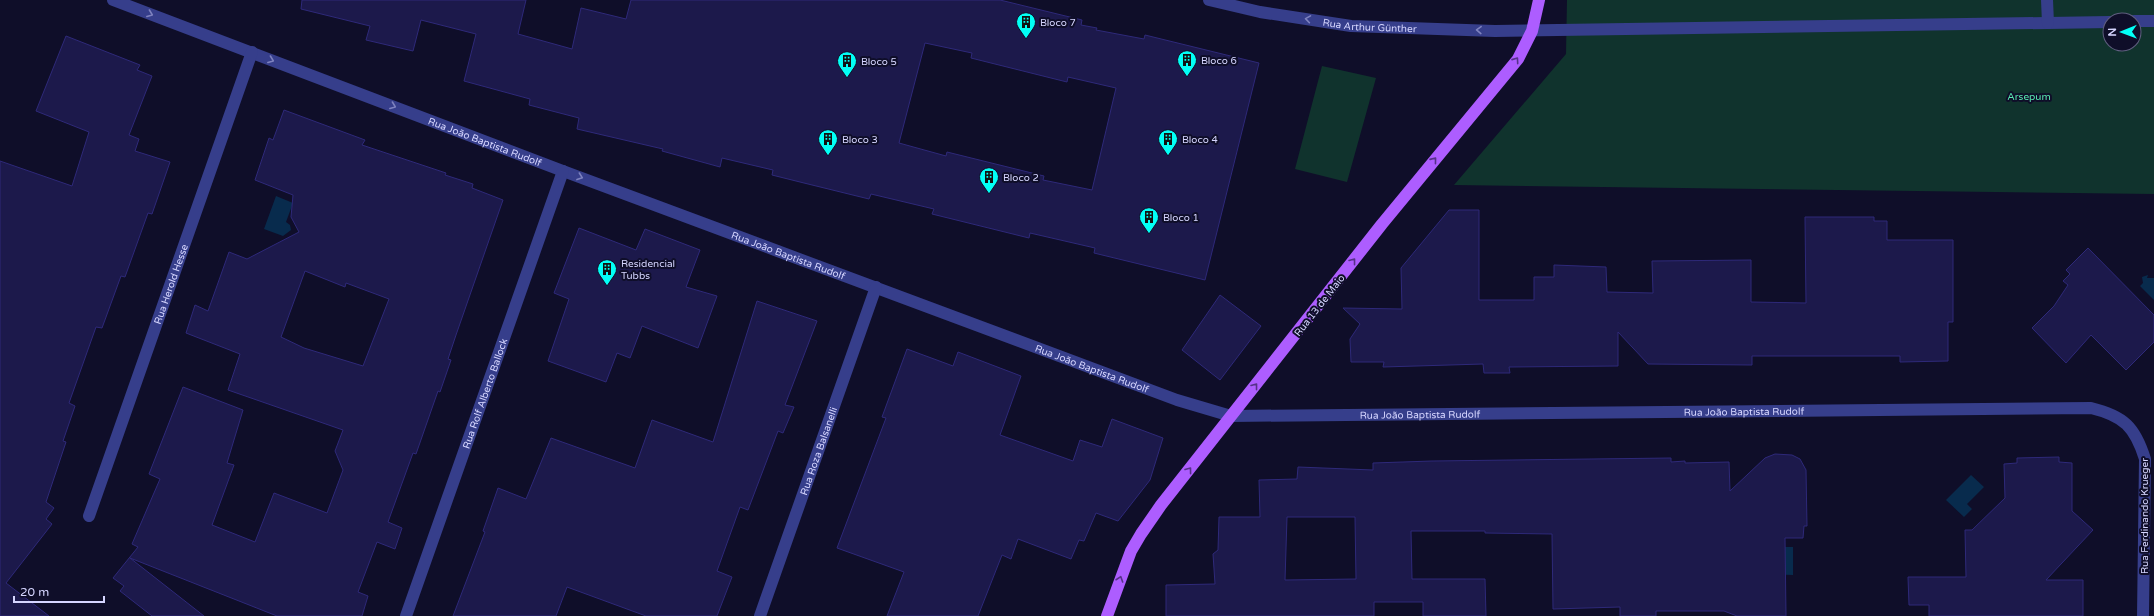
<svg xmlns="http://www.w3.org/2000/svg" width="2154" height="616" viewBox="0 0 2154 616" font-family="'Varela Round',sans-serif">
  <style>
    .green { fill: #10332d; fill-rule: evenodd }
    .water { fill: #082b4d }
    .building { fill: #1c194b; stroke: #2e2979; fill-rule: evenodd }
    .lines { fill: none; stroke-linecap: round; stroke-linejoin: round }
    .minor { stroke: #363e8b; stroke-width: 12 }
    .major { stroke: #ad5dff; stroke-width: 12 }
    .oneway { stroke: #7e82bf }
    .oneway2 { stroke: #563289 }
    .labels { text-anchor: middle; stroke-width: 4; stroke-linejoin: round; paint-order: stroke }
    .poi-label { font-size: 10px; fill: #d6d6ff; stroke: #0f0e29; text-anchor: start }
    .street-label { font-size: 10px; fill: #d6d6ff; stroke: #0f0e29 }
    .park-label { font-size: 10px; fill: #58e9b1; stroke: #0f0e29 }
  </style>
  <rect width="100%" height="100%" fill="#0f0e29"/>
  <path class="green" d="M1567,0H2154V194L1454,185L1566,54ZM2110,20H2134V44H2110Z
    M1322,66L1376,78L1347,182L1295,169Z"/>
  <path class="water" d="M276,196L293,203L286,222L290,225L291,230L283,236L264,229Z
    M2148,275L2147,278H2154V300L2140,286L2143,283L2142,277Z
    M1971,475L1984,487L1967,504L1972,509L1964,517L1946,500Z
    M1781,547H1793V575L1757,574Z"/>
  <path class="building" d="M302,0H526L518,34L572,49L581,8L626,19L631,0H1000L1082,20L1081,25L1097,28L1096,30L1144,39L1145,35L1259,63L1205,280L1094,253L1095,248L1030,233L1029,238L932,214L934,209L871,194L869,199L804,183L772,175L773,170L722,158L720,167L662,151L663,149L577,129L579,118L529,105L530,99L464,81L476,34L421,20L413,51L366,40L370,26L301,9ZM925,43L972,53L971,58L1067,82L1068,77L1116,88L1092,190L1043,180L1044,176L947,152L946,156L899,143Z
    M66,36L140,65L137,70L152,76L129,135L139,139L135,151L170,162L152,214L148,213L125,277L121,276L102,328L96,327L69,403L75,406L63,441L66,442L46,502L54,508L46,519L52,524L6,583L49,616H0V161L72,186L89,132L36,111Z
    M284,110L365,140L362,145L446,173L445,175L473,184L472,188L503,200L456,335L448,359L451,360L440,392L438,391L416,454L413,453L388,522L402,528L395,549L377,542L358,592L368,596L362,616H277L130,558L204,616H152L120,591L124,586L113,578L138,547L132,544L160,479L149,474L183,387L243,410L227,463L234,465L212,525L255,542L274,493L327,513L343,470L335,451L343,430L228,390L240,354L186,333L195,305L208,311L229,252L247,259L299,232L291,217L293,195L255,180L269,138L273,140ZM305,271L345,287L346,283L389,299L363,366L304,348L281,337Z
    M1449,210H1479V300H1534V277H1554V265L1606,267L1607,292L1653,293L1652,261L1751,260V302L1806,303L1805,217H1874V221H1887V240H1953V322H1948V361L1900,362V356H1752V365L1648,364L1618,332V366L1509,367L1510,373H1484L1483,364L1383,367L1384,362H1351L1350,339L1360,324L1343,308L1402,309L1401,268Z
    M579,228L636,250L645,229L700,250L686,287L717,296L698,348L642,326L630,358L617,353L606,382L548,361L569,299L554,293Z
    M2088,248L2154,315V342L2126,370L2091,335L2066,363L2032,328L2054,306L2068,285L2063,281L2070,274L2066,270Z
    M1220,295L1261,326L1220,380L1182,350Z
    M757,301L817,321L785,405L794,407L783,433L778,431L748,510L740,507L717,571L732,577L717,616H646L567,587L556,616H453L485,532L483,531L498,488L526,499L551,438L635,468L652,420L713,442Z
    M907,349L953,366L958,352L1021,376L1000,435L1073,461L1080,440L1102,447L1112,419L1163,438L1150,480L1118,521L1096,513L1084,541L1079,540L1071,559L1018,539L1011,559L1002,555L978,616H887L904,572L837,548L886,418L882,417Z
    M1775,454L1792,455L1800,459L1806,470L1807,526H1804L1803,538H1785L1786,616H1737L1724,611H1656V616H1620V607L1553,609L1552,534L1485,533V531H1411L1412,579H1485L1486,616H1423V602H1374V616H1166V585L1215,584L1213,554L1218,550L1219,517H1260L1259,480L1297,479L1298,467L1373,470V463L1432,461L1671,458V462L1685,461V463L1729,462L1730,491L1765,458ZM1287,517H1355L1356,579L1285,580Z
    M2059,457V462L2072,463V511L2093,530L2046,580H2083V616H1929V605H1909L1908,577H1966L1965,530H1972L2005,498L2004,464L2017,463V458Z"/>
  <g class="lines">
    <g class="minor">
      <path id="s1" d="M113,0L563,171L1177,400L1231,416L2091,408C2124,416 2135,427 2145,459L2143,616"/>
      <path id="s2" d="M1209,0L1260,12L1351,26L1495,31L2110,22"/>
      <path d="M2047,0L2048,23"/>
      <path d="M2134,21H2154"/>
      <path id="s3" d="M89,516L252,52"/>
      <path id="s4" d="M406,616L563,171"/>
      <path id="s5" d="M760,616L876,287"/>
    </g>
    <path class="major" d="M1107,616L1131,551L1141,534L1161,505L1382,224L1518,59L1532,31L1539,0"/>
  </g>
  <defs><path id="oneway-chevron" d="M-2-3.5L2.5 0L-2 3.5" fill="none" stroke-width="1.6" stroke-linecap="round" stroke-linejoin="round"/></defs>
  <g class="oneway">
    <use href="#oneway-chevron" transform="translate(150 14) rotate(21)"/>
    <use href="#oneway-chevron" transform="translate(1308 19) rotate(-171)"/>
    <use href="#oneway-chevron" transform="translate(1479 30) rotate(-178)"/>
    <use href="#oneway-chevron" transform="translate(271 60) rotate(21)"/>
    <use href="#oneway-chevron" transform="translate(393 106) rotate(21)"/>
    <use href="#oneway-chevron" transform="translate(580 177) rotate(20)"/>
  </g>
  <g class="oneway2">
    <use href="#oneway-chevron" transform="translate(1516 60) rotate(-55)"/>
    <use href="#oneway-chevron" transform="translate(1434 160) rotate(-51)"/>
    <use href="#oneway-chevron" transform="translate(1353 261) rotate(-52)"/>
    <use href="#oneway-chevron" transform="translate(1255 386) rotate(-52)"/>
    <use href="#oneway-chevron" transform="translate(1189 470) rotate(-53)"/>
    <use href="#oneway-chevron" transform="translate(1120 579) rotate(-71)"/>
  </g>
  <defs>
    <g id="building-pin" transform="scale(1)"><path d="M0 17L-7.5 6A9.5 9.5 0 1 1 7.5 6Z" fill="#02fff6" stroke="#0f0e29"/><path d="M-4-6H4V6H1V3H-1V6H-4ZM-2.5-4.3h1.7v1.8h-1.7ZM.8-4.3h1.7v1.8H.8ZM-2.5-1h1.7V.8h-1.7ZM.8-1h1.7V.8H.8Z" fill="#111"/></g>
  </defs>
  <g fill-rule="evenodd">
    <use href="#building-pin" x="1026" y="22"/>
    <use href="#building-pin" x="1187" y="60"/>
    <use href="#building-pin" x="847" y="61"/>
    <use href="#building-pin" x="828" y="139"/>
    <use href="#building-pin" x="1168" y="139"/>
    <use href="#building-pin" x="989" y="177"/>
    <use href="#building-pin" x="1149" y="217"/>
    <use href="#building-pin" x="607" y="269"/>
  </g>
  <g class="labels">
    <g class="poi-label">
      <text x="1040" y="26">Bloco 7</text>
      <text x="1201" y="64">Bloco 6</text>
      <text x="861" y="65">Bloco 5</text>
      <text x="842" y="143">Bloco 3</text>
      <text x="1182" y="143">Bloco 4</text>
      <text x="1003" y="181">Bloco 2</text>
      <text x="1163" y="221">Bloco 1</text>
      <text x="621" y="267">Residencial<tspan x="621" dy="12">Tubbs</tspan></text>
    </g>
    <g class="street-label">
      <text dy="4" stroke="none"><textPath href="#s2" startOffset="163">Rua Arthur Günther</textPath></text>
      <text dy="4" stroke="none"><textPath href="#s1" startOffset="398">Rua João Baptista Rudolf</textPath></text>
      <text dy="4" stroke="none"><textPath href="#s1" startOffset="722">Rua João Baptista Rudolf</textPath></text>
      <text dy="4" stroke="none"><textPath href="#s3" startOffset="246">Rua Herold Hesse</textPath></text>
      <text transform="translate(1319 305) rotate(-52)" y="4">Rua 13 de Maio</text>
      <text dy="4" stroke="none"><textPath href="#s1" startOffset="1046">Rua João Baptista Rudolf</textPath></text>
      <text dy="4" stroke="none"><textPath href="#s4" startOffset="236">Rua Rolf Alberto Ballock</textPath></text>
      <text dy="4" stroke="none"><textPath href="#s1" startOffset="1706">Rua João Baptista Rudolf</textPath></text>
      <text dy="4" stroke="none"><textPath href="#s1" startOffset="1382">Rua João Baptista Rudolf</textPath></text>
      <text dy="4" stroke="none"><textPath href="#s5" startOffset="175">Rua Roza Balsanelli</textPath></text>
      <text transform="translate(2144 516) rotate(-90)" y="4">Rua Ferdinando Krueger</text>
    </g>
    <g class="park-label">
      <text x="2029" y="100">Arsepum</text>
    </g>
  </g>
  <g transform="translate(2122 32) rotate(269)"><circle r="19" fill="#0f0e29" stroke="#5f5e7f"/>
  <path d="M0-3L7 15L0 10L-7 15Z" fill="#02fff6"/>
  <text y="-6" font-size="11" font-weight="bold" text-anchor="middle" fill="#d6d6ff">N</text>
  </g>
  <path d="M14 596v6h90v-6" fill="none" stroke="#d6d6ff" stroke-width="2"/>
  <text x="20" y="596" font-size="12" fill="#d6d6ff" stroke="#0f0e29" stroke-width="3" paint-order="stroke">20 m</text>
</svg>
